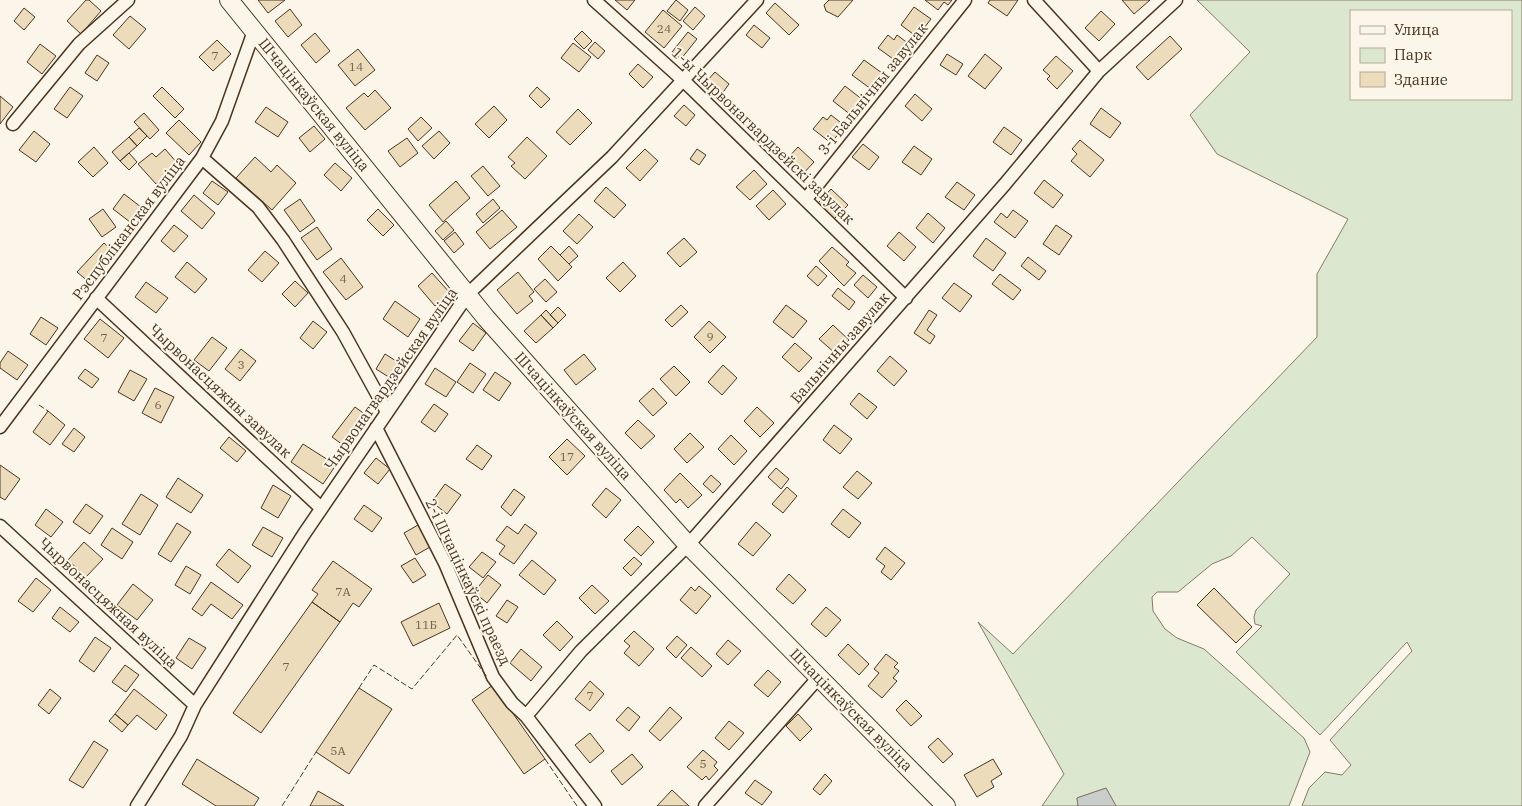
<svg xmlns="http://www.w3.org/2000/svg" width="1522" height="806" viewBox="0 0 1522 806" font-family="'IBM Plex Serif',serif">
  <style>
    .green { fill: #dce7d0; stroke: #887966; fill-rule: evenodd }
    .water { fill: #c9cecd; stroke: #887966 }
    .building { fill: #ecdcbc; stroke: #4a3520 }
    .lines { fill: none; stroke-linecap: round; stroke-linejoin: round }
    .street-casing { stroke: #4a3520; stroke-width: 15 }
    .secondary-casing { stroke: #4a3520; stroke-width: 20 }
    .street { stroke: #fbf6e9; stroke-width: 12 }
    .secondary { stroke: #fbf6e9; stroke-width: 18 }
    .fence { stroke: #4a3520; stroke-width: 1; stroke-dasharray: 6 2.5; stroke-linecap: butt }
    .labels { text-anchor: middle; stroke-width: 4; stroke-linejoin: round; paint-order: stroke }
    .number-label { font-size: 12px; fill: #725f47 }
    .street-label { font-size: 15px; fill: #4a3520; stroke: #fbf6e9 }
  </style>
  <rect width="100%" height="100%" fill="#fbf6e9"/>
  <path class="green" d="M1197,0H1522V806H1302L1309,788L1325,772L1342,775L1351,765L1330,740L1412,651L1407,642L1320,735L1236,652L1262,626L1255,624L1254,617L1256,610L1290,574L1252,537L1231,556L1212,564L1178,592H1157L1152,597L1153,611L1165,629L1177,638L1204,649L1304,738L1310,752L1289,806H1116L1106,788L1077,798L1078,806H1042L1064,774L978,622L1013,654L1317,337V274L1348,219L1217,154L1190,115L1250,52ZM1351,11H1511V99H1351Z"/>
  <path class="water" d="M1106,788L1116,806H1078L1077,798Z"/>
  <path class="building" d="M86,0H89L101,11L81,34L67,21Z
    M258,0H285L268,13Z
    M615,0H635L627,10Z
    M676,0L688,10L680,21L667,11Z
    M829,0H853L838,17L826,11L824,5Z
    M925,0H952L948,5L944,2L938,10Z
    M990,0H1018L1007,16L988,3Z
    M1122,0H1150L1134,14Z
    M775,3L799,25L789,35L766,13Z
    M695,7L705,16L693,30L683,21Z
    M914,7L931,19L917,37L901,25Z
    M24,8L35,17L24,30L14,21Z
    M290,9L302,25L288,37L275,21Z
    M663,10L682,26L664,48L645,32Z
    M1101,11L1115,24L1099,41L1085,28Z
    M130,16L146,29L129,49L113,35Z
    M754,25L770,38L762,48L746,35Z
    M582,31L592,41L584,49L574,39Z
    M688,32L697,39L681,59L672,52Z
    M315,33L330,51L316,63L301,45Z
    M888,35L894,40L897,35L909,44L905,49L909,52L900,64L878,48Z
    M1170,36L1182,49L1148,80L1136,67Z
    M217,40L231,54L213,71L199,57Z
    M595,42L605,51L598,59L588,50Z
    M573,43L591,57L579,72L561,58Z
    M40,44L56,56L42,74L27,62Z
    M358,49L375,70L355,86L338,65Z
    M947,54L963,64L956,75L940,65Z
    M985,54L1002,68L985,89L968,76Z
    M97,55L109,63L97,81L85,73Z
    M1056,56L1073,71L1057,89L1047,79L1050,76L1043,70Z
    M864,60L882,73L871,89L852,75Z
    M638,64L653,77L643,88L629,74Z
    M715,72L729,84L721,95L706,82Z
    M845,86L863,100L851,115L833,101Z
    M70,87L83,96L67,118L54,109Z
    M162,87L184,109L175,118L153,96Z
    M537,87L550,99L541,108L529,96Z
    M375,90L391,108L365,130L346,108L364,93L368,97Z
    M915,94L932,109L922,121L905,106Z
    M0,96L13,107L0,124Z
    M684,105L695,115L686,126L674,116Z
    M494,106L507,120L489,138L475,124Z
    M266,107L288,122L278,137L255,122Z
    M1101,108L1121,123L1110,138L1090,124Z
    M578,109L592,123L570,145L556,132Z
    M144,113L159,130L150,139L134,122Z
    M831,115L845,126L831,143L813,129L823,117L827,120Z
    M421,117L432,128L418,141L408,129Z
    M179,120L201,142L189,155L166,133Z
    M314,126L325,139L310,152L299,138Z
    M1004,127L1022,140L1011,155L993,142Z
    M139,128L147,136L137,146L129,137Z
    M34,131L50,144L36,162L19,150Z
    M439,131L450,143L434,159L422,146Z
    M129,137L137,146L120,161L112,152Z
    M527,137L547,156L525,179L511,166L515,163L508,157Z
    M407,138L418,153L400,167L388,151Z
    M1080,140L1104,160L1090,177L1071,161L1077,154L1072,149Z
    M863,144L879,157L869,170L852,157Z
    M914,146L932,159L921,175L902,162Z
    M94,147L108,163L93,177L78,162Z
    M798,147L814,162L801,176L785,161Z
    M165,149L179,165L156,184L138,164L152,153L156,157Z
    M645,149L658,161L640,181L626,168Z
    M697,149L706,155L699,165L690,159Z
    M129,153L137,162L129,170L120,161Z
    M255,157L271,172L277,165L296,183L272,210L236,178Z
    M335,163L352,178L341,191L324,175Z
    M483,166L500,186L488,196L471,176Z
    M754,170L767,184L750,200L736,187Z
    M1044,180L1063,195L1053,208L1034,193Z
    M212,181L228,192L218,205L203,193Z
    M456,181L470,198L443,222L429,205Z
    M957,182L975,195L964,210L945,197Z
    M606,187L626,205L614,218L594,201Z
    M831,189L848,205L834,219L818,203Z
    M773,190L786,204L769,220L756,206Z
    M124,194L141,207L130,222L113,209Z
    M194,195L215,213L202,229L181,211Z
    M300,199L315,221L300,232L284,210Z
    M493,199L500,208L483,223L476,214Z
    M103,209L116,227L102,237L89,219Z
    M378,209L394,225L383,236L367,220Z
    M502,210L517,227L490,249L476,232Z
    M1013,210L1028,221L1015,238L994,222L1001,213L1007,218Z
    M928,213L945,228L933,243L916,228Z
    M579,214L593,227L577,244L563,231Z
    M446,221L454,230L443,240L435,231Z
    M174,225L188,236L174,252L161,241Z
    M1056,225L1072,236L1059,255L1043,244Z
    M317,227L332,249L317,260L301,238Z
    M455,232L464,244L454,253L444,241Z
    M899,232L916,247L904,261L887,246Z
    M684,238L697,252L680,267L667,253Z
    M986,238L1006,253L993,271L973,256Z
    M104,243L116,254L90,283L77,272Z
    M551,246L572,267L558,281L538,259Z
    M569,246L578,256L569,264L560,255Z
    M832,247L849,262L846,265L856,273L844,286L819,261Z
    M265,251L279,263L262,282L248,270Z
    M1028,257L1046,271L1039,280L1021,266Z
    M341,258L363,287L346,300L323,272Z
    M187,262L207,279L195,293L175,277Z
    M623,262L636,276L620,292L606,278Z
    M816,266L827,276L818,286L807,276Z
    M518,272L534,292L529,296L533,301L517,314L497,290Z
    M432,273L450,293L435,306L418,286Z
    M1000,274L1021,290L1013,300L992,284Z
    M863,275L877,287L868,298L854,285Z
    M545,279L557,292L546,302L534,289Z
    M295,281L308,293L295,307L282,294Z
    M146,282L168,298L156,313L135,297Z
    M954,283L972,296L960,312L942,298Z
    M838,288L855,302L849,310L832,296Z
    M395,301L420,319L408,337L383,319Z
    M681,305L688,312L672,327L665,320Z
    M786,305L807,321L793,338L773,322Z
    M558,307L566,315L558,323L550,315Z
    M546,310L558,323L553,328L541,315Z
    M929,310L937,315L927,330L935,336L930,344L914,333Z
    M541,315L553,328L536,343L524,331Z
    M41,317L58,328L46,345L30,334Z
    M100,319L124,338L108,358L84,339Z
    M313,321L327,332L313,349L300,338Z
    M709,321L726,337L710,353L694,337Z
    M473,323L486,333L473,351L459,341Z
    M833,325L849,340L836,354L819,339Z
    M212,337L227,348L209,371L194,360Z
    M795,343L812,358L799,372L782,357Z
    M241,349L256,361L240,381L225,369Z
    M8,351L28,365L17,380L0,368V363Z
    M385,354L404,366L395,381L376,369Z
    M584,354L596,369L576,385L564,370Z
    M890,356L907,371L894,386L877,371Z
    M470,363L486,374L473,393L457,382Z
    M723,365L737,378L722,395L708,382Z
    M674,366L690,382L676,396L660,379Z
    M435,368L456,382L446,397L425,384Z
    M85,369L99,379L92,388L78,378Z
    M130,370L147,379L134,401L118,392Z
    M495,372L511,383L499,401L483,390Z
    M155,388L174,397L161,423L142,413Z
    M653,388L667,403L653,416L639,401Z
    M859,393L877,407L867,419L850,404Z
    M434,404L448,414L435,432L421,422Z
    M355,407L370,418L347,448L332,437Z
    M757,407L774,423L760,437L744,421Z
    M48,411L65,425L50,445L33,432Z
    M638,420L655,436L641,449L625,433Z
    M834,425L852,439L840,454L823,440Z
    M74,428L85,437L74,452L62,444Z
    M690,433L704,447L687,463L674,449Z
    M731,435L747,451L734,465L718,449Z
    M229,437L246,451L237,462L220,448Z
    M567,439L585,456L567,475L549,457Z
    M303,444L336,465L323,484L291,462Z
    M477,445L492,456L482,470L466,459Z
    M376,458L390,469L378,484L364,473Z
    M0,465L20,479L5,500L0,497Z
    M776,468L789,479L781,489L768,477Z
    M857,471L872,483L858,499L843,487Z
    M680,473L702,495L688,508L680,499L676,503L664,490Z
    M711,475L721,484L713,493L703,484Z
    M178,478L203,495L191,513L166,497Z
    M445,484L461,495L447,514L432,502Z
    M273,485L291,496L278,518L261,508Z
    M787,487L797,496L783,513L772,504Z
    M606,488L621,500L606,518L592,505Z
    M514,489L525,497L511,516L501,507Z
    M141,494L158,505L140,535L122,524Z
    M86,504L103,516L90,534L73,522Z
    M364,505L382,518L372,532L354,519Z
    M46,509L63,522L51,537L35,525Z
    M843,509L861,523L849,538L831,524Z
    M756,522L771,535L753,556L738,544Z
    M177,523L191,532L171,562L158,554Z
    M525,524L537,533L514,564L499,554L505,546L496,540L507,526L518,534Z
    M418,525L430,547L416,555L404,533Z
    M638,526L654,542L641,556L624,540Z
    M263,527L283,538L272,557L252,545Z
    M112,528L133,542L122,559L101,545Z
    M84,542L103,559L86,577L68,560Z
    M885,547L905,563L891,580L881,572L885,566L876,559Z
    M229,549L251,566L238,583L216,565Z
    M482,552L496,562L483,578L469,567Z
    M634,557L642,564L631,576L623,568Z
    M415,558L426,575L413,583L401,566Z
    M532,560L556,580L544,595L519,575Z
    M333,561L372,589L359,607L353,603L340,622L312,602L318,594L312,590Z
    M186,566L201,575L190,594L175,585Z
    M789,574L806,590L793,604L776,589Z
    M488,575L501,585L487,603L474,592Z
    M36,578L51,590L33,612L18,601Z
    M211,582L243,605L232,619L211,604L202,616L192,609Z
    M133,584L153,600L137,620L117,605Z
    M592,585L609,601L595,614L579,598Z
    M699,586L711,596L696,614L680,600L691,587L695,591Z
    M1214,588L1252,627L1236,643L1197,605Z
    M507,600L518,607L507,623L496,616Z
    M312,602L340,622L261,733L233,713Z
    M439,603L450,628L413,646L401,622Z
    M60,607L79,622L70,632L52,618Z
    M826,607L841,620L826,637L811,624Z
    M557,621L573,637L560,651L543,635Z
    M634,631L654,649L639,666L624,653L630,646L624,641Z
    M677,636L687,645L676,658L666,648Z
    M95,637L111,648L94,672L79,661Z
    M189,638L206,648L192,669L176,658Z
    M728,640L741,651L728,665L716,654Z
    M848,644L869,664L859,675L838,655Z
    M691,647L712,666L702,677L681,658Z
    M521,649L542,667L531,681L510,663Z
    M886,654L898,663L894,667L899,671L893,678L897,681L882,698L868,686L879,673L874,669Z
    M125,665L139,675L126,692L112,682Z
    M768,670L781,682L768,697L754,685Z
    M590,681L604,694L590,711L575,699Z
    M493,685L545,759L524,774L472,700Z
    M359,688L392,709L349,774L316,752Z
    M50,689L61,698L49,714L38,705Z
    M134,689L167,715L156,730L137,715L128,725L115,714Z
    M906,700L922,716L911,726L896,710Z
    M628,707L640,717L629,731L616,720Z
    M670,707L682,718L660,741L649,731Z
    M115,714L128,725L122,732L109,721Z
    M798,714L812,729L800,741L786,726Z
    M729,721L744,733L729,750L715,738Z
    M590,733L604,751L590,763L575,745Z
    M938,738L953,754L943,763L928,747Z
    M94,741L108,750L83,788L69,780Z
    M703,750L717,762L714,766L718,770L709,780L706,776L702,780L687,767Z
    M632,754L643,767L622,785L611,771Z
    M197,759L259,798L254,806H216L182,784Z
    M993,759L1002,774L991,781L994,787L977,797L964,775Z
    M825,774L832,781L820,795L813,789Z
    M755,780L772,792L762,805L745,793Z
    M672,790L689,806H657Z
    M318,791L344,806H310Z"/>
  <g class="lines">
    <g class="street-casing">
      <path id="street" d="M594,0L684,81L906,298
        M1034,0L1099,71
        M13,124L79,44L128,0
        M202,158L258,207L283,240L343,332L387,412
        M806,199L965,0
        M96,298L321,508
        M0,427L202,158L222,121L254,31
        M376,428L445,563L493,677L512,703L526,716L595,806
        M0,526L195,705
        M526,716L581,651L688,545L1005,184L1099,71L1176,0
        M137,806L181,736L195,705L304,534L468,294L612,157L757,0
        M705,806L819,677"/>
    </g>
    <g class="secondary-casing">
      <path id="secondary" d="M229,0L486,318L688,545L946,806"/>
    </g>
    <use href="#street" class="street"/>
    <use href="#secondary" class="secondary"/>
    <path class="fence" d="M39,405L48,411
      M359,688L374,665L412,689L457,635L487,677
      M545,759L577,806
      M282,806L316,752"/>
  </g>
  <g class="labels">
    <g class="number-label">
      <text x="664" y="33">24</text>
      <text x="215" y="60">7</text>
      <text x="356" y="71">14</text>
      <text x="343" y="283">4</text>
      <text x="710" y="341">9</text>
      <text x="104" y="342">7</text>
      <text x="241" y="369">3</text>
      <text x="158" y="409">6</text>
      <text x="567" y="461">17</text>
      <text x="343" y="596">7А</text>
      <text x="426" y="629">11Б</text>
      <text x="286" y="671">7</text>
      <text x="590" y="700">7</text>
      <text x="338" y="755">5А</text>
      <text x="703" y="768">5</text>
    </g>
    <g class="street-label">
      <text transform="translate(873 89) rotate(-51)" y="5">3-і Бальнічны завулак</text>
      <text transform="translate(314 105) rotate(51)" y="5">Шчацінкаўская вуліца</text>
      <text transform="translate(763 136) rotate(44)" y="5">1-ы Чырвонагвардзейскі завулак</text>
      <text transform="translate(129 228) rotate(-53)" y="5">Рэспубліканская вуліца</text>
      <text transform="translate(840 348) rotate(-49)" y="5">Бальнічны завулак</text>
      <text transform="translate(391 379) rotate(-55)" y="5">Чырвонагвардзейская вуліца</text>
      <text transform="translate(220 391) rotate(43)" y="5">Чырвонасцяжны завулак</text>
      <text transform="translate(573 416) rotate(48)" y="5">Шчацінкаўская вуліца</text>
      <text transform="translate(468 582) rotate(65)" y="5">2-і Шчацінкаўскі праезд</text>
      <text transform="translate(108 603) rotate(43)" y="5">Чырвонасцяжная вуліца</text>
      <text transform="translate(851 710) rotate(45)" y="5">Шчацінкаўская вуліца</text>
    </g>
  </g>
  <rect x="1350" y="10" width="162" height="90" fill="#fbf6e9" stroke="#b4a999"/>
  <rect x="1360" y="26" width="25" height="8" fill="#fbf6e9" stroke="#b4a999"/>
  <text x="1394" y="35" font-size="15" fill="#4a3520">Улица</text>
  <rect x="1360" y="48" width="25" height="15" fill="#dce7d0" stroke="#b4a999"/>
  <text x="1394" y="60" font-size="15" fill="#4a3520">Парк</text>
  <rect x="1360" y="72" width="25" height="15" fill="#ecdcbc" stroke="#b4a999"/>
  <text x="1394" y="85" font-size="15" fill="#4a3520">Здание</text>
</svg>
